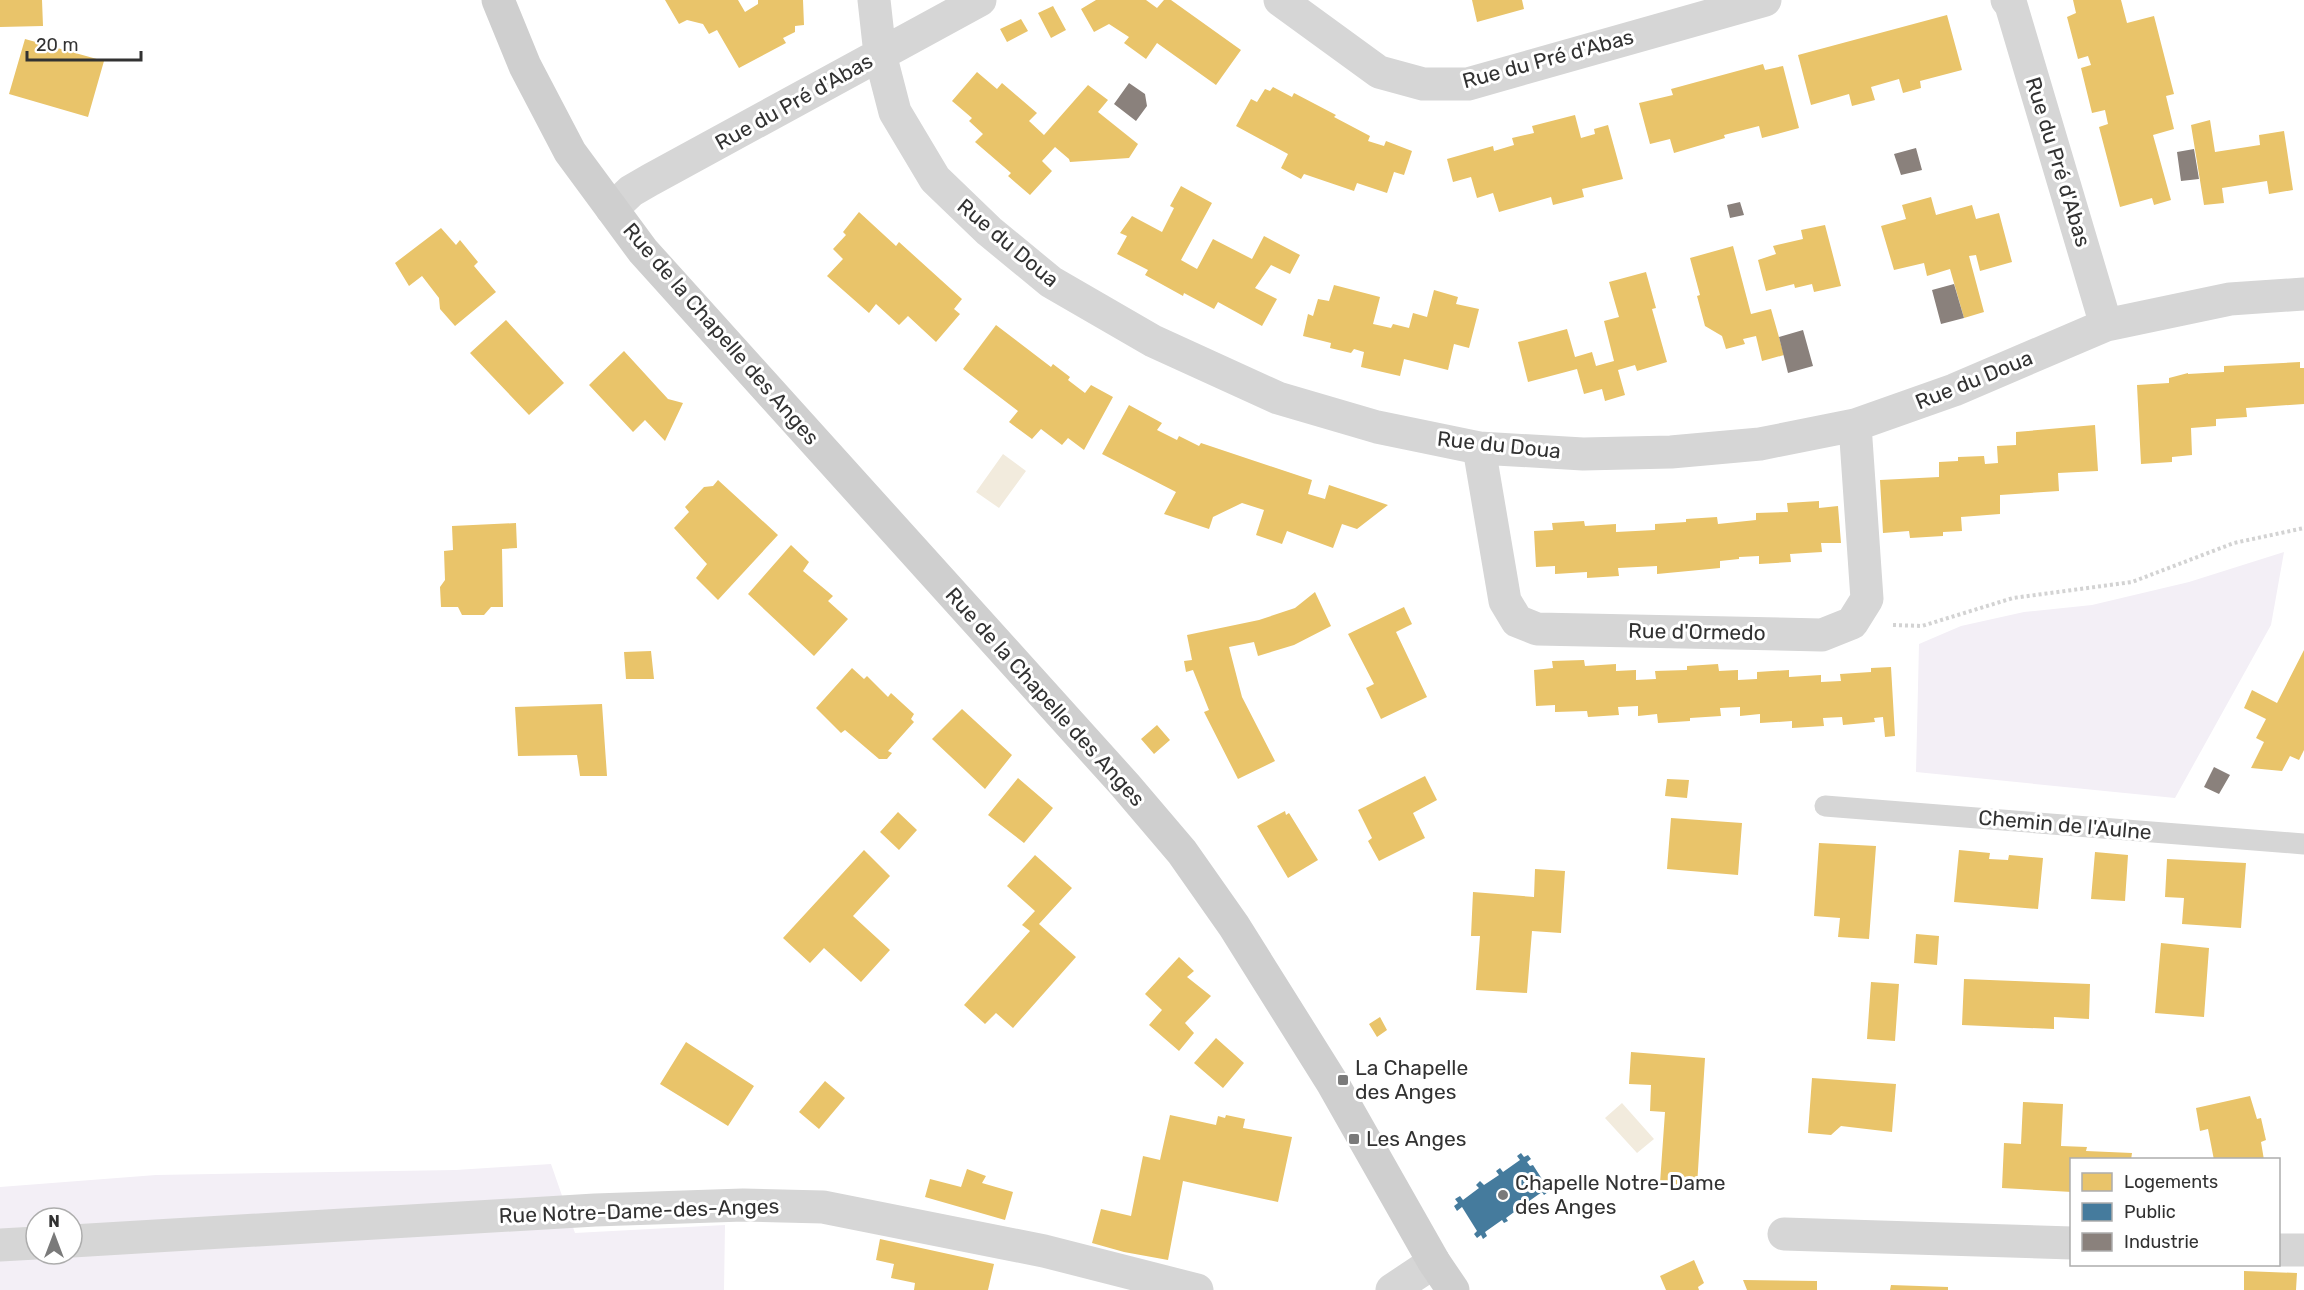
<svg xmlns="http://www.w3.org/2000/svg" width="2304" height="1290" viewBox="0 0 2304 1290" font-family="Rubik,sans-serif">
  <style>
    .green { fill: #f3eff6; fill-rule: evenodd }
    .water { fill: #f2ebdd }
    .homes { fill: #e9c46a }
    .public { fill: #457b9d }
    .industry { fill: #8a817c }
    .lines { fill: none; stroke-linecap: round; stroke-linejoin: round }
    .path { stroke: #d3d3d3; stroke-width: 4; stroke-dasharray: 3 3; stroke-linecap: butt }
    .lane { stroke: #d6d6d6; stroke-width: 21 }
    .street { stroke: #d6d6d6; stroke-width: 33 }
    .secondary { stroke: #cfcfcf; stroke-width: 33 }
    .poi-dot { fill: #7a7a7a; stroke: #fff; stroke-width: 2 }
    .labels { text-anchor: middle; stroke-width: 6; stroke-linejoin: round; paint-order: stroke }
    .street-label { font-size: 21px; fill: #323232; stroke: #fff }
    .poi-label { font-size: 21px; fill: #323232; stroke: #fff; text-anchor: start }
  </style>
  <rect width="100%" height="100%" fill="#fff"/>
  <path class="green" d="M2284,552L2271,625L2175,798L1916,772L1919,644L1961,626L2024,612L2092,605L2189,582Z
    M551,1164L575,1233L725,1225L724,1290H0V1187L156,1175L456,1170ZM36,1218H72V1254H36Z"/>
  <path class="water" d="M1003,454L1026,471L999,508L976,492Z
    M1622,1103L1654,1139L1637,1153L1605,1118Z"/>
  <path class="homes" d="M0,0H42L43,26L0,27Z
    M665,0H738L745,12L758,4V0H803L804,25L795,26V32L783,38L786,43L739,68L717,30L709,34L703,24L687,20L679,24Z
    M1096,0H1146L1157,8L1164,0H1171L1241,50L1216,85L1157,43L1146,59L1124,43L1129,37L1109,24L1094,32L1081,9Z
    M1472,0H1522L1524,9L1477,22Z
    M2073,0H2121L2127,23L2154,16L2174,94L2166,96L2174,129L2153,135L2171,200L2154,205L2152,198L2120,207L2099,127L2108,124L2105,110L2092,113L2081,68L2091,65L2088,56L2078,59L2067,17L2076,13Z
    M1053,6L1066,30L1051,38L1038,13Z
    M1947,15L1962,70L1920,81L1921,88L1903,93L1899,79L1871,87L1875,100L1852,106L1849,94L1811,105L1798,55Z
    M1021,19L1028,31L1007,42L1000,29Z
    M25,39L104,61L88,117L9,94Z
    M1763,64L1765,70L1783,66L1799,128L1762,138L1759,126L1724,135L1725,138L1674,153L1670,139L1650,144L1639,103L1673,95L1671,89Z
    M977,72L997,89L1002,83L1037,113L1029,121L1044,135L1088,85L1108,100L1098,112L1138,144L1129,158L1070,162L1069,159L1055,147L1042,161L1052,171L1030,195L1008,176L1011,173L975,142L983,134L969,121L972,118L952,101Z
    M1273,87L1292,97L1294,93L1336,115L1334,117L1370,136L1368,141L1384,146L1386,141L1412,151L1404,175L1394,172L1387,193L1357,183L1354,191L1304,174L1301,179L1281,168L1288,154L1236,126L1251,99L1257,102L1265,89L1270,91Z
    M1575,115L1581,138L1595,134L1594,129L1608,125L1623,179L1582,189L1584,197L1553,205L1551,197L1499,212L1493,193L1477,198L1471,177L1453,182L1447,159L1493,146L1494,151L1514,145L1512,138L1534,133L1532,126Z
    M2210,120L2215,152L2260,145L2259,135L2284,131L2293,190L2269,194L2267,181L2222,188L2224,203L2204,205L2191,125Z
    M1181,186L1212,203L1181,260L1197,269L1213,239L1252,259L1264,236L1300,255L1290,274L1271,265L1255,288L1277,299L1262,326L1218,302L1214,309L1184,293L1183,296L1145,275L1148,270L1117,254L1127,236L1120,233L1132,216L1162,232L1174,208L1170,206Z
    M1931,197L1936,215L1972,205L1976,219L1999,213L2012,262L1980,271L1976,255L1969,256L1984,312L1964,318L1950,269L1927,276L1924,263L1894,270L1881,226L1906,219L1902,205Z
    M859,212L896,246L899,242L962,299L954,309L960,314L936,342L908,316L899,325L876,304L869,313L827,276L843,259L833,249L846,235L843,232Z
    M1825,225L1841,286L1814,292L1812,284L1795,288L1794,284L1766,291L1758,260L1776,254L1773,246L1803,239L1801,230Z
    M441,228L456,245L460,240L478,262L474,266L496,292L455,326L440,309L439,298L422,276L409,286L395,263Z
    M1733,246L1751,314L1771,309L1784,355L1762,361L1756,336L1743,339L1745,344L1726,349L1722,336L1705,326L1697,296L1700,295L1690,258Z
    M1646,272L1656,308L1652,309L1667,362L1637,371L1635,365L1618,370L1625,395L1605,401L1602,389L1584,394L1577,369L1528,382L1518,342L1567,329L1575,357L1592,352L1596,366L1614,361L1604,321L1619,317L1609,282Z
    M1334,285L1380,297L1373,324L1391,328L1393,324L1409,328L1413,313L1427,317L1434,290L1458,297L1456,304L1479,309L1469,348L1454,344L1448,370L1404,359L1400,376L1361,367L1364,352L1354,349L1351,353L1330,348L1331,343L1303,336L1308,314L1313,316L1318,299L1329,301Z
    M506,320L564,383L529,415L470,353Z
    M996,325L1051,367L1053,364L1070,377L1068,380L1085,393L1091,385L1113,397L1084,450L1068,438L1062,445L1041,429L1032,439L1009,422L1018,411L963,369Z
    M624,351L668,399L683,403L665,441L645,420L633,432L589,385Z
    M2300,362V368H2304V404L2246,408L2247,417L2216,419V426L2191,428L2192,455L2172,457V462L2141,464L2137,385L2169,383V378L2188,373V374L2224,372V366Z
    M1129,405L1162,423L1157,430L1177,440L1179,436L1199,446L1201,443L1312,480L1308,494L1325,499L1329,485L1388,505L1357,529L1342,524L1333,548L1287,531L1282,544L1256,535L1264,510L1242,503L1213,517L1209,529L1164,514L1176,492L1102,454Z
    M2095,425L2098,471L2058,473L2059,491L2000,495V514L1961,517L1962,531L1943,532V536L1910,538L1909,531L1883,533L1880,480L1939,477V462L1958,461V457L1984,456L1985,464L1998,463L1997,446L2016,445V432Z
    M718,480L778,535L718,600L696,578L707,564L674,528L689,512L685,507L704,487L713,486Z
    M1819,501V508L1838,506L1841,543H1821L1822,552L1790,554L1791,562L1759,564V556L1739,557V559L1720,561V568L1657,574V566L1618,568L1619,576L1587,578V572L1555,574V566L1536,567L1534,531L1553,530L1552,523L1584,521L1585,526L1616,524V532L1655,530V524L1686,522V519L1717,517L1718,524L1756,520V513L1788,512L1787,503Z
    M516,523L517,548L502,549L503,607H491L484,615H462L458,607H441L440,587L445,580L444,551L453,550L452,526Z
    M791,545L809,562L803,571L833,596L828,601L848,619L814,656L748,594Z
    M1315,592L1331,626L1294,645L1258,656L1254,642L1229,647L1242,697L1275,761L1238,779L1204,712L1209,710L1193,670L1186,672L1184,661L1192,660L1187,635L1259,620L1295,608Z
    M1404,607L1412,624L1396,632L1427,697L1381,719L1366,688L1374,684L1348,634Z
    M2304,650V750L2299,760L2290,756L2282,771L2251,768L2264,742L2256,738L2266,719L2244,708L2252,690L2277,703Z
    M651,651L654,679H626L624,652Z
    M1584,660L1585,666L1616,664V671L1636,670V680L1656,679L1655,671L1687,670V666L1718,664L1719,671L1738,670V680L1757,679V672L1789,670V677L1821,675V682L1841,681L1840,674L1871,672V668L1891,667L1895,736L1885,737L1883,717L1874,718L1875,722L1843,725L1842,717L1823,718L1824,726L1792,728V721L1760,723V714L1740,716V707L1720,708L1721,716L1690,718V721L1658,723L1657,714L1638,716V706L1618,707L1619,715L1588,717L1587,711L1555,712V705L1536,706L1534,670L1553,668L1552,661Z
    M852,668L864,679L867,676L888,697L891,693L914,714L911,719L914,722L888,751L892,753L887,759H879L845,730L841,733L816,708Z
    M602,704L607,776H580L577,755L518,756L515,707Z
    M962,709L1012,755L985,789L932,739Z
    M1157,725L1170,740L1154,754L1141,739Z
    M1425,776L1437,800L1413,813L1425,838L1379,861L1368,841L1372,838L1358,810Z
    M1018,778L1053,808L1024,843L988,815Z
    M1667,779L1689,780L1687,798L1665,796Z
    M1285,811L1286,815L1289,813L1318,860L1288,878L1257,826Z
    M898,812L917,830L899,850L880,832Z
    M1671,818L1742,823L1738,875L1667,869Z
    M1819,843L1876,846L1869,939L1838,937L1840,918L1814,916Z
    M864,850L890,876L853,916L890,950L861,982L824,948L810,963L783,938Z
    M1959,850L1990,853L1989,859L2008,860L2009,855L2043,858L2038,909L1954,902Z
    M2095,852L2128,855L2125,901L2091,899Z
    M1035,855L1072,888L1039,924L1076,957L1013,1028L996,1013L985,1024L964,1005L1030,931L1022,925L1035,911L1007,886Z
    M2167,859L2246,863L2241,928L2182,924L2184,898L2165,897Z
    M1535,869L1565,871L1561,933L1532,931L1527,993L1476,990L1480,936H1471L1473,892L1534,897Z
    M1916,934L1939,936L1937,965L1914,963Z
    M2161,943L2209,948L2204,1017L2155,1013Z
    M1179,957L1194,971L1187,977L1211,996L1185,1023L1194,1033L1179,1051L1149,1025L1162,1010L1145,994Z
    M1964,979L2090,984L2089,1019L2054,1017V1029L1962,1025Z
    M1871,982L1899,984L1895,1041L1867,1039Z
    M1380,1017L1387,1030L1377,1037L1369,1024Z
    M1216,1038L1244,1063L1223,1088L1194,1063Z
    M686,1042L754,1086L728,1126L660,1084Z
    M1631,1052L1705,1058L1697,1186L1660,1183L1665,1112L1650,1111L1651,1085L1629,1084Z
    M1812,1078L1896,1084L1892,1132L1841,1126L1831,1135L1808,1133Z
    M825,1081L845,1098L819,1129L799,1112Z
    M2250,1096L2257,1119L2261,1118L2266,1140L2261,1142L2264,1160H2214L2208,1129L2200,1131L2196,1108Z
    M2023,1102L2063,1104L2061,1146L2087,1147L2086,1151L2132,1153L2131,1160H2072V1192L2002,1188L2004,1143L2021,1144Z
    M1170,1115L1216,1125L1218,1116L1225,1118L1226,1115L1245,1119L1243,1128L1292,1137L1278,1202L1183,1181L1168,1260L1124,1252L1092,1243L1101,1209L1131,1216L1143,1156L1160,1160Z
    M967,1169L986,1176L982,1183L1013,1192L1005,1220L925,1197L930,1179L961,1187Z
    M880,1239L994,1264L988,1290H914L915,1283L891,1278L894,1264L876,1260Z
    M1694,1260L1704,1283L1698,1287L1699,1290H1666L1660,1276Z
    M2244,1271L2297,1273L2296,1290H2244Z
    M1743,1280L1817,1281V1290H1747Z
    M1891,1285L1948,1287V1290H1890Z"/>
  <path class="public" d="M1521,1153L1524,1157L1528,1155L1531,1159L1527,1162L1530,1166L1533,1165L1542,1179L1540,1180L1543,1185L1547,1182L1549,1186L1545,1189L1548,1192L1544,1195L1542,1192L1525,1204L1528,1207L1523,1210L1521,1207L1506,1218L1508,1221L1504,1223L1502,1220L1485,1232L1487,1236L1483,1239L1481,1235L1477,1238L1474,1234L1477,1231L1462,1207L1457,1211L1454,1206L1458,1203L1455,1199L1460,1196L1463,1200L1479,1188L1476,1185L1480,1181L1484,1185L1499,1175L1496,1171L1500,1168L1503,1172L1520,1160L1517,1156Z"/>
  <path class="industry" d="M1129,83L1145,94L1147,106L1136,121L1114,104Z
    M1916,148L1922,170L1901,175L1894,154Z
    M2194,149L2199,179L2181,181L2177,152Z
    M1740,202L1744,215L1730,218L1727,205Z
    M1954,284L1964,318L1941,324L1932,290Z
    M1803,330L1813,366L1788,373L1779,337Z
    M2214,767L2230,775L2219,794L2204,787Z"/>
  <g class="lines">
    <path class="path" d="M1893,625L1922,626L2013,598L2132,582L2234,543L2304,528"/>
    <path class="lane" d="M1825,806L2304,844"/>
    <path class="street" d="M874,0L880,54L895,112L935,179L989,231L1051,282L1153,341L1278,398L1377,427L1479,448L1583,454L1671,452L1760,444L1855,425L1954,390L2106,325L2230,299L2304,294
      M1280,0L1379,72L1423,84H1468L1765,0
      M2007,0L2011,5L2106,325
      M612,209L631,191L650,180L980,0
      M1479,448L1505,601L1517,621L1537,629L1822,635L1852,623L1867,599L1855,425
      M1784,1234L2072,1243
      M72,1241L595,1210L743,1205L823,1207L1044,1251L1197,1290
      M0,1245L36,1243
      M2278,1250H2304
      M1392,1290L1434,1262"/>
    <path class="secondary" d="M498,0L525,66L570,152L643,251L1125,785L1182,852L1234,926L1333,1084L1434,1262L1453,1290"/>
  </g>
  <g class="poi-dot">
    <rect x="1337" y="1074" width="12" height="12" rx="3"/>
    <rect x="1348" y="1133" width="12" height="12" rx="3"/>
    <circle cx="1503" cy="1195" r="6"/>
  </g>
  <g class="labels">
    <g class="street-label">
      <text transform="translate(1548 59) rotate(-15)" y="7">Rue du Pré d'Abas</text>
      <text transform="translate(794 102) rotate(-29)" y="7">Rue du Pré d'Abas</text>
      <text transform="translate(2058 162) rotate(73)" y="7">Rue du Pré d'Abas</text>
      <text transform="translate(1008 243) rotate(40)" y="7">Rue du Doua</text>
      <text transform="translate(721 334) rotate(49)" y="7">Rue de la Chapelle des Anges</text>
      <text transform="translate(1974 380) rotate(-22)" y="7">Rue du Doua</text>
      <text transform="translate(1499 445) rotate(6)" y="7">Rue du Doua</text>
      <text transform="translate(1697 632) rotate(1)" y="7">Rue d'Ormedo</text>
      <text transform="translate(1045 697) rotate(48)" y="7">Rue de la Chapelle des Anges</text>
      <text transform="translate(2065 825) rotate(5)" y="7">Chemin de l'Aulne</text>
      <text transform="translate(639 1211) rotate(-2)" y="7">Rue Notre-Dame-des-Anges</text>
    </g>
    <g class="poi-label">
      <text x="1355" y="1075">La Chapelle<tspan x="1355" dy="24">des Anges</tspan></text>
      <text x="1366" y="1146">Les Anges</text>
      <text x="1515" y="1190">Chapelle Notre-Dame<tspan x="1515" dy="24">des Anges</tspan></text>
    </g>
  </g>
  <rect x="2070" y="1158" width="210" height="108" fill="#ffffff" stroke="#adadad" stroke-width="1.5"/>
  <rect x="2082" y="1173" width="30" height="18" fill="#e9c46a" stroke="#adadad" stroke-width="1.5"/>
  <text x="2124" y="1188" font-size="18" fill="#323232">Logements</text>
  <rect x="2082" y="1203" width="30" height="18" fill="#457b9d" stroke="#adadad" stroke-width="1.5"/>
  <text x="2124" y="1218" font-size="18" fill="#323232">Public</text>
  <rect x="2082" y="1233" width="30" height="18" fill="#8a817c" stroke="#adadad" stroke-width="1.5"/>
  <text x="2124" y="1248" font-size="18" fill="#323232">Industrie</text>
  <g transform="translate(54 1236)"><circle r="28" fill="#ffffff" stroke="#adadad" stroke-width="1.5"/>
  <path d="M0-4.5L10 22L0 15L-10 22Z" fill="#7a7a7a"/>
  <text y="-9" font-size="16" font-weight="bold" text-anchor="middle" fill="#323232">N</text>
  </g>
  <path d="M27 51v9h114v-9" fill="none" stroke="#323232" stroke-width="3"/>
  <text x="36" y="51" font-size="18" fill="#323232" stroke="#ffffff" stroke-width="4.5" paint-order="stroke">20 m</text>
</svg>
